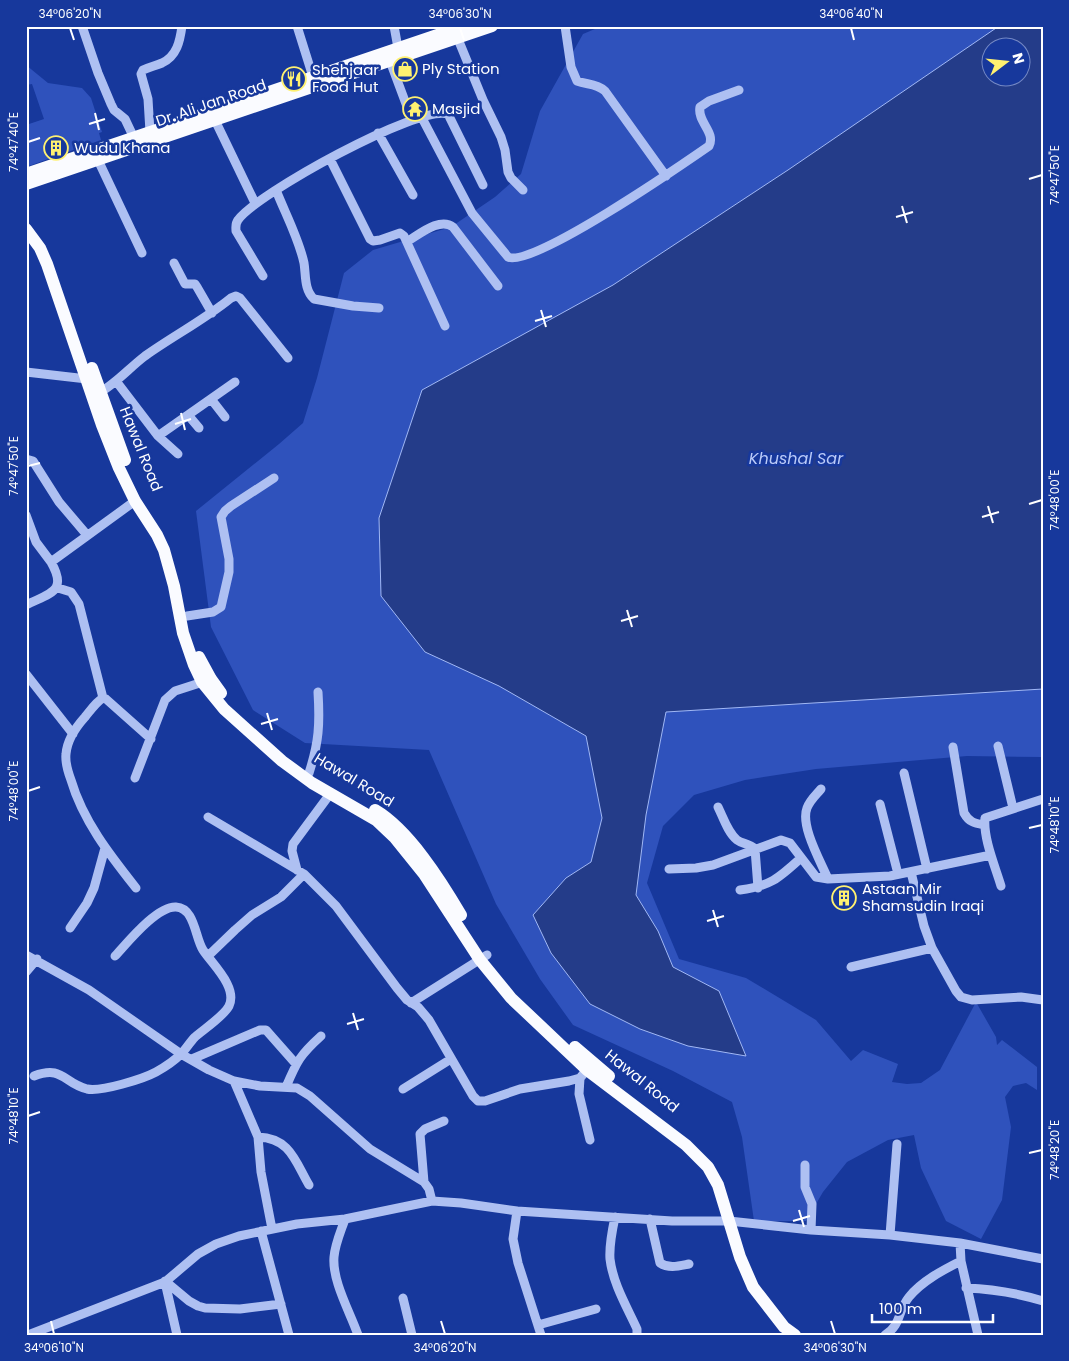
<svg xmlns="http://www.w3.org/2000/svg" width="1069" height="1361" viewBox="0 0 1069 1361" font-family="Poppins,sans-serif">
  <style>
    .green { fill: #2f52bc; fill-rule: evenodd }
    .water { fill: #243c89; stroke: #a1b8f5; fill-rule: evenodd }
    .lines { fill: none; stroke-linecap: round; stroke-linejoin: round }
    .minor { stroke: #aec0f2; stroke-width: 9 }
    .major { stroke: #fafbff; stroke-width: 12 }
    .ticks { fill: none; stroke: #fff; stroke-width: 2 }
    .labels { text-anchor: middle; stroke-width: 5; stroke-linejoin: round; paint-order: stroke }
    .poi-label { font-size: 15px; fill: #fff; stroke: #17389c; text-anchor: start }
    .street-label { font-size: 15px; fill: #fff; stroke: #17389c }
    .water-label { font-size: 16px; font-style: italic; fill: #bbcbf9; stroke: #17389c }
    .neatline { fill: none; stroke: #fff; stroke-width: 2 }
    .ticks-label { font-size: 12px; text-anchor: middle; fill: #fff }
  </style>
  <rect width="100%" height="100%" fill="#17389c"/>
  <path class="green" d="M602,26H1043V757L967,756L816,769L745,780L694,795L663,826L647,883L679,959L746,978L816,1020L851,1061L863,1050L898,1064L892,1082L907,1084L921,1083L940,1070L976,1002L996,1037L997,1045L1002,1040L1037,1067V1090L1026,1083L1013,1086L1005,1097L1011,1127L1002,1200L981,1239L946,1221L921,1168L914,1135L888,1140L847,1162L823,1192L806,1221H754L742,1137L732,1102L673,1071L573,1025L540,979L496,904L429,750L305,743L253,710L211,627L196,511L279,444L303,423L317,378L344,273L373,250L451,227L495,197L521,174L540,111L583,34ZM992,48H1022V78H992Z
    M26,65L48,83L82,88L91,98L102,132L99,133L101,140L26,167V125L44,119L32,84L26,85Z"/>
  <path class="water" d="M999,26H1043V689L666,712L646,815L636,895L658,931L673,967L719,991L746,1056L688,1046L640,1029L590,1004L551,953L533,915L566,878L591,862L602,818L586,736L499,686L425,652L381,596L379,518L422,390L613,285L788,170ZM992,48H1022V78H992Z"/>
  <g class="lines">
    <path class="minor" d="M82,26L98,73L111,104L114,110L125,119L134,138
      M297,26L313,77
      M394,26L398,48
      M565,26L571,67L577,81C587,85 596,83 605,91L666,176
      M458,39L483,100L501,137L505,150L508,172L511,178L523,190
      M390,61L412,120
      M213,116L255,203
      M422,118L472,213L508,257C531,269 683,164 709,146C716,132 697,122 700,107L709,101L739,90
      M150,132L148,99L141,74L143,70C149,67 155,66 162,63C177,56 180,41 182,26
      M378,133L413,195
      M330,159L370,239L373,241L380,240L400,233L404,236L445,326
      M98,160L142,253
      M276,190C285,213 299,239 304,263C306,275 304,290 314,299L353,306L379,308
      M408,241C420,234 440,217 453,227L498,286
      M174,263L185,284H195L197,287L212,313
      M263,276L236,231C236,227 235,224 238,220C256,194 419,104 448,114L483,185
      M26,372L87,379
      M116,381L158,436L178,454
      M97,394C115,385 129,368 145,356C173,336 204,320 231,298L236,296L240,298L288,358
      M211,399L225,417
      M188,415L199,428
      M158,436L235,382
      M26,459L33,461L59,502L87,535
      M26,515L36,542L51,562
      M58,588L71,592L79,604L103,698
      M26,605C50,593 68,592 51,562L135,501
      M187,616L213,612L221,607L229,572V559L221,517L225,511L231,506L274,478
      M26,674L73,734
      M998,746L1013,808
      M953,747L964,813C969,822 974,823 984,825
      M309,773C319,742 320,724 318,692
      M904,773L927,869
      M135,778L165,700L175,691L206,681
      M821,789C816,795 810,800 807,808C800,826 821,862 828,879
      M880,804L898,874
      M718,807C723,817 728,833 737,840C742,844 749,843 755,849L758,888
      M208,817L304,874L336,906L397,988L407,1000L418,1007L429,1020L473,1096L478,1101H485L520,1089L569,1081L580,1078L590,1066
      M669,869L696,868L713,865L781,840L790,843L816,877L828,879L890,876L991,855
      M297,870L292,851L293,844L330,794
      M911,872L924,926L932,948L956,991L961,997L972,1000L1021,997L1043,1000
      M1001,886C995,866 983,838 985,818L1043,799
      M136,888C110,855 83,821 71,780C68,772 65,763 66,754C67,741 76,727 85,717C90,711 96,702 103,698L106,699L151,739
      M740,890C771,886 779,878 801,858
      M70,928L87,903L94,888L105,848
      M26,955L89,990L181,1054L209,1070L234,1081L260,1086L297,1088L310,1096L370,1149L424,1182L429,1189L432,1201
      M208,956L235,930L252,915L281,897L304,874
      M851,967L932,948
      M26,972L37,959
      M411,1003L487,955
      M192,1059L260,1030H266L296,1064
      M34,1076C63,1065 63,1083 87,1089C101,1092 143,1079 156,1072C165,1067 174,1061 181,1054C186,1049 190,1042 195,1037C204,1029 224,1016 229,1006C238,987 212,964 203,950C195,938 195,908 176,907C157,906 128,942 115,956
      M580,1078L579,1094L590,1140
      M234,1081L258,1137L261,1172L272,1229
      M286,1087C297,1061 300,1055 321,1036
      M403,1089L451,1059
      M258,1137C290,1138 295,1161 309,1185
      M805,1165V1187L812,1204L811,1230
      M424,1182L420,1134L425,1129L444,1121
      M517,1211L513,1239L518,1263L541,1335
      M615,1217C612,1231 609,1245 610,1259C613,1284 627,1307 637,1329V1335
      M345,1219C341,1231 335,1244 334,1257C332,1281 350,1312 358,1335
      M650,1219L660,1263C669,1269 679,1266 689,1264
      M261,1231L289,1335
      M890,1235L897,1144
      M960,1243L961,1261L978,1335
      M165,1281L189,1301L198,1306L205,1308L240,1309L281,1304
      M165,1282L177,1335
      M966,1288C993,1289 1017,1293 1043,1301
      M403,1298L412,1335
      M538,1325L596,1309
      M28,1335L165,1282L198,1254L216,1244L239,1236L297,1224L345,1219L432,1201L461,1203L517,1211L672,1221H729L811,1230L890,1235L960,1243L1043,1259
      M885,1335C902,1324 897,1312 909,1297C922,1281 943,1270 961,1261"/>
    <path class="major" d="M26,174L464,26
      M26,184L492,26
      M26,229L40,248L47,264L102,425L119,468L135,501L157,535L164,550L174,586L183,633L194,665L202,682L224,709L282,761L312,783L376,820L395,838L424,874L480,960L511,998L587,1070L686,1145L708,1167L718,1185L740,1257L753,1287L784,1327L795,1335
      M92,368L125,460
      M199,657L211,679L221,693
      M375,810C409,830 441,881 461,915
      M575,1047L609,1076"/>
  </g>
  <path class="ticks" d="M70,28L74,40M460,28L464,40M851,28L854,40M95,113L99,130M89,124L105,119M28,142L40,138M1029,179L1042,175M902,206L907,223M896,217L913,212M541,310L546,327M535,321L552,316M181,413L185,430M175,424L191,419M28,466L40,463M1029,504L1042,500M988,506L993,523M982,517L999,512M627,610L632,627M621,621L638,616M267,713L272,730M261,724L278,719M28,791L40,787M1029,828L1042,825M713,910L718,927M707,921L724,916M353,1013L358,1030M347,1024L364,1019M28,1116L40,1112M1029,1153L1042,1150M799,1210L804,1227M793,1221L810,1216M51,1321L54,1334M441,1321L445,1334M831,1321L835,1334"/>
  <defs>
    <g id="shop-ring" transform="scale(1.25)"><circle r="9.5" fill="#17389c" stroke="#fff170" stroke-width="1.5"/><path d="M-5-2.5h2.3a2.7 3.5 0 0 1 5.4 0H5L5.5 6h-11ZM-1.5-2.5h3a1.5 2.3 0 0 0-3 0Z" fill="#fff170"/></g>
    <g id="restaurant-ring" transform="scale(1.25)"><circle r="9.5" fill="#17389c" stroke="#fff170" stroke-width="1.5"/><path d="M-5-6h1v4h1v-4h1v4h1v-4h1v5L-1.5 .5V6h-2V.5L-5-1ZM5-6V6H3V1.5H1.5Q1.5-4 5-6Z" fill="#fff170"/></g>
    <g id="temple-ring" transform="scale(1.25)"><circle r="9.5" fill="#17389c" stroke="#fff170" stroke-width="1.5"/><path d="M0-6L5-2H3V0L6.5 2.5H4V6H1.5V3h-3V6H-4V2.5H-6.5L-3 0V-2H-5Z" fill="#fff170"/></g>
    <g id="building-ring" transform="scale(1.25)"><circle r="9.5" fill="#17389c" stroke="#fff170" stroke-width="1.5"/><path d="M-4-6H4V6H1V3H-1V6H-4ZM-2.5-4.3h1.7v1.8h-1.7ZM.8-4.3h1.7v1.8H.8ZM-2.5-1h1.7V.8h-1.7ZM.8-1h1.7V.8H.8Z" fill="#fff170"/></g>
  </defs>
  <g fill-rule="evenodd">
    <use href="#shop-ring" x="405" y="69"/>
    <use href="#restaurant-ring" x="294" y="79"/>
    <use href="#temple-ring" x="415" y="109"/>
    <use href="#building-ring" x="56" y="148"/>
    <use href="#building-ring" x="844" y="898"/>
  </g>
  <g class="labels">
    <g class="poi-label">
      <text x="422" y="74">Ply Station</text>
      <text x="312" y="75">Shehjaar<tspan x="312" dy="17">Food Hut</tspan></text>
      <text x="432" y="114">Masjid</text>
      <text x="74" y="153">Wudu Khana</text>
      <text x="862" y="894">Astaan Mir<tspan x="862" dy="17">Shamsudin Iraqi</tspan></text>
    </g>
    <g class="street-label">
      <text transform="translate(211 103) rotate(-19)" y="5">Dr. Ali Jan Road</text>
      <text transform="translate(141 449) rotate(68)" y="5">Hawal Road</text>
      <text transform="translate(354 780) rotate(31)" y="5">Hawal Road</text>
      <text transform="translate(642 1081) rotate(39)" y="5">Hawal Road</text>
    </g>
    <g class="water-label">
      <text x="796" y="464">Khushal Sar</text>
    </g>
  </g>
  <rect width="1069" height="1361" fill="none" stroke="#17389c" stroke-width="55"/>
  <g transform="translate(1006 62) rotate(74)"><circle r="24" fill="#17389c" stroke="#7488c4"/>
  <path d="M0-4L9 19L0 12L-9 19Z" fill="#fff170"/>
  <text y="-8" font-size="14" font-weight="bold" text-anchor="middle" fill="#ffffff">N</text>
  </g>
  <path d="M872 1314v8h121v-8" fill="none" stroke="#ffffff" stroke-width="2.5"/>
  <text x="879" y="1314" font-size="15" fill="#ffffff" stroke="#17389c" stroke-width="4" paint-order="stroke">100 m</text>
  <rect x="28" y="28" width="1014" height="1306" class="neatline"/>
  <g class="ticks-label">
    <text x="70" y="18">34°06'20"N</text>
    <text x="460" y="18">34°06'30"N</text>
    <text x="851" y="18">34°06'40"N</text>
    <text transform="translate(14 142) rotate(-90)" y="4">74°47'40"E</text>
    <text transform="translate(1055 175) rotate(-90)" y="4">74°47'50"E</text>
    <text transform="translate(14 466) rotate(-90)" y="4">74°47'50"E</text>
    <text transform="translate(1055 500) rotate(-90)" y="4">74°48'00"E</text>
    <text transform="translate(14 791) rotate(-90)" y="4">74°48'00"E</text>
    <text transform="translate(1055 825) rotate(-90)" y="4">74°48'10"E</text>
    <text transform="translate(14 1116) rotate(-90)" y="4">74°48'10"E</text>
    <text transform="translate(1055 1150) rotate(-90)" y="4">74°48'20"E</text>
    <text x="54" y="1352">34°06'10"N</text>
    <text x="445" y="1352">34°06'20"N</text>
    <text x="835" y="1352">34°06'30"N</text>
  </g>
</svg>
